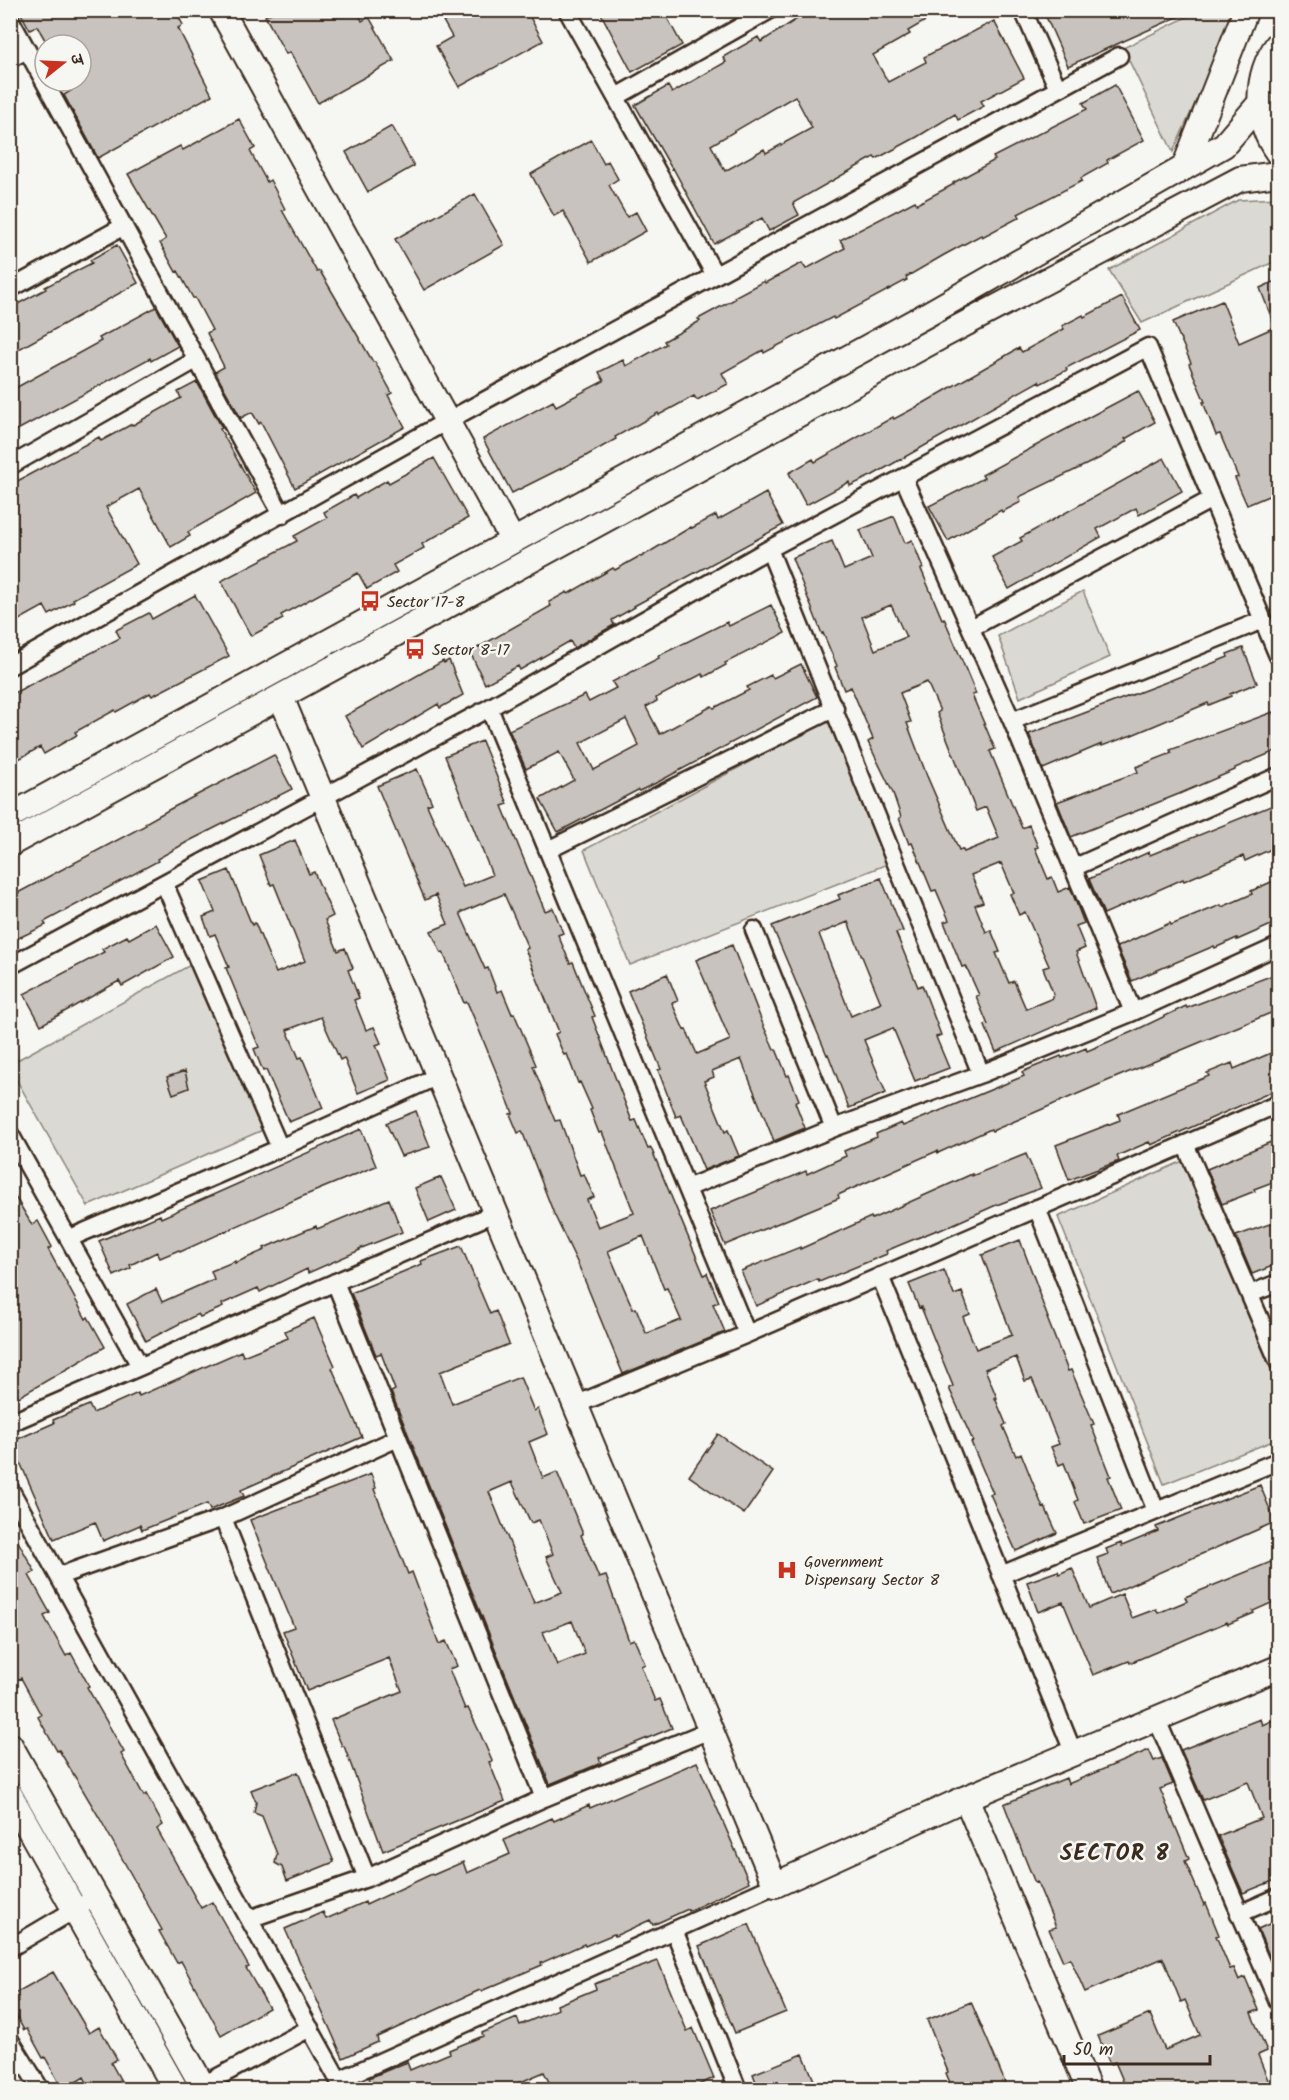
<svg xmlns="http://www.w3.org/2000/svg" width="1289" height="2100" viewBox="0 0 1289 2100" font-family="Kalam,'Playpen Sans Deva',sans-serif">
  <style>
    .green { fill: #dad9d3; stroke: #8a8278; stroke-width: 1.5 }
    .building { fill: #c8c3be; stroke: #3b2a1e; stroke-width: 1.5; fill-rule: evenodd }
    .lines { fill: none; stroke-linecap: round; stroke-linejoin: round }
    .street-casing { stroke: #3b2a1e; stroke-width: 21 }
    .secondary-casing { stroke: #3b2a1e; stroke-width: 28 }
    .street { stroke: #f6f6f2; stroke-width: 16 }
    .secondary { stroke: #f6f6f2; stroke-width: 24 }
    .labels { text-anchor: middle; stroke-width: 5; stroke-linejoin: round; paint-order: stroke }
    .poi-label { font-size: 16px; fill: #3b2a1e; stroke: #f6f6f2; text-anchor: start }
    .district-label { font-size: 22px; font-weight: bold; letter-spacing: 1.5px; fill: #3b2a1e; stroke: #f6f6f2 }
  </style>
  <rect width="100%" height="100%" fill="#f6f6f2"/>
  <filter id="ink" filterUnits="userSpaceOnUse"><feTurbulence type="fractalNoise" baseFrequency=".0167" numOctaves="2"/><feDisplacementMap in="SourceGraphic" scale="12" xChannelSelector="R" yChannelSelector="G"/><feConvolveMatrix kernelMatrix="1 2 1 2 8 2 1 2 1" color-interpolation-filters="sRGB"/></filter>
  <g filter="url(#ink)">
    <path class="green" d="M1199,11H1229L1233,19L1173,152L1123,48Z
      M1278,198V260L1142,323L1109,270L1238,200Z
      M1083,591L1110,657L1020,698L998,636Z
      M830,719L890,863L630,965L584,850Z
      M192,964L265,1129L88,1206L11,1070L10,1064Z
      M1185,1160L1278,1387V1439L1164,1484L1058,1217Z"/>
    <path class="building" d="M19,10H175L183,25L178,28L212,95L98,158L64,95L72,90L67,81H81V45H48L37,26L30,30Z
      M276,10H357L362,21L369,17L394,61L318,103L290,52L286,54L265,16Z
      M437,10H526L543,41L459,87L436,46L452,37Z
      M599,10H663L682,45L632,72Z
      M811,10H944L908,31L910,34L873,55L888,82L926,62L924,57L994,21L1024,78L981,101L984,106L958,120L955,114L917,137L876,159L874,157L793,203L799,215L769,231L762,218L714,244L673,168L672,169L635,105L668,86L672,93L726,62L723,57L758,37L761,42ZM795,96L812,128L766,153L764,149L725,171L711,145Z
      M1043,10H1193L1068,66Z
      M1115,85L1144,140L1107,160L1108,163L1081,178L1082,181L1018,214L1020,217L982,237L981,235L944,255L906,277L907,280L834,319L833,317L764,353L763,350L722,373L728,384L697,400L694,396L659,415L658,413L615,437L616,439L584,457L512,493L483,439L553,401L556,406L604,381L599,372L623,360L626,366L666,344L664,341L700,321L698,319L735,299L734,297L764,281L765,283L802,263L806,269L845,248L840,240L915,201L917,204L954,184L953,183L995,160L993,157L1087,109L1083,103Z
      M239,119L255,148L250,151L267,182L270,180L285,209L282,210L317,272L320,271L373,362H375L392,393L388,395L405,427L295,488L261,422L259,424L252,412L241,418L215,372L224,367L207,333L212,330L195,298H193L178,271L176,272L160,243L166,239L128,174L180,146L183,150Z
      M392,126L414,166L368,192L346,152Z
      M591,140L604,164L608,161L618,179L609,185L627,217L636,212L646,231L591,262L563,211L554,216L531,174Z
      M475,194L504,245L424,290L395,239Z
      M117,245L138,283L10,354V308L46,289L45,287L92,263L90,260Z
      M1278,280V409L1273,411L1278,424V492L1247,505L1235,478L1238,477L1220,434L1216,435L1203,402H1205L1189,364L1191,363L1173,322L1222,301L1239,343L1275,327L1260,288Z
      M1122,297L1140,330L1066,368L1067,370L1040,384L1039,381L873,475L850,486L849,482L806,505L789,473L813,459L815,462L893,417L894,419L922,404L1019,348L1022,352L1064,329L1062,326L1083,315L1084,317Z
      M156,307L178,346L151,361L150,358L10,434V391L101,341L99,338Z
      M197,382L222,428L220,429L256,493L188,532L190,536L171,547L139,489L106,507L137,564L73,599L74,601L49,615L44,606L10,625V485L99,437L101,441L132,424L133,425L181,398L178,392Z
      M1138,391L1155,422L1125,439L1127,441L1102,457L1019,497L1021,502L1002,512L1001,510L948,541L929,506L984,478L982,475L1061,432Z
      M434,458L468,518L422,544L424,548L393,565L397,572L367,589L358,573L281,615L283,619L251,636L221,581L297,541L294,536L327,518L324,512L354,495L356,498L387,480L389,483Z
      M1164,458L1182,491L1139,515L1136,508L1097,529L1101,537L1009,589L992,557L1022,541L1020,538Z
      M766,493L783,525L634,606L635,607L612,620L614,625L574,648L570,641L520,670L518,666L485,684L470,652L551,606L549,602L567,592L568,594L613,568L615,570L640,556L641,557L691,527L692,528L716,515L718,520Z
      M894,516L905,543L912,540L923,568L921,569L942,619L944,618L976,694L972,695L995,749L990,751L1022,828L1029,825L1038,847L1035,848L1048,879L1052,877L1058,892L1070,887L1084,923L1076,926L1085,948L1076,952L1096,1008L996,1052L985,1026L988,1025L976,996L979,995L966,966L962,967L944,922L949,920L936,890L932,891L912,843L909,844L899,818L901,817L893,793L868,742L873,739L851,687L844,690L835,667L837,666L823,633L822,634L792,558L832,541L844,570L872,558L860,530ZM891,605L906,637L875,650L862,617ZM927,682L940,711L937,713L976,811L986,807L999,838L964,852L962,849L959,850L927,776L907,723L911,722L900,693ZM1001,863L1014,893L1010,894L1019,915L1025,912L1049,966L1043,968L1054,995L1052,996L1053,998L1026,1009L1014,981L1009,983L996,953L1000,952L991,930L986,932L975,905L983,902L971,875Z
      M195,595L229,656L152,696L150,693L116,712L115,710L75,732L77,735L44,754L40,747L10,764V695L120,638L116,630L149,613L152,619Z
      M771,605L785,633L725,663L726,665L704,677L702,674L656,698L657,701L646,707L660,734L712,706L714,708L749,690L747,687L771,675L773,678L801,664L817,697L658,782L639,791L638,790L558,832L540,799L574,780L559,752L526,769L509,730L585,695L589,702L616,688L612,682L659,658L658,656L727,622L729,626ZM626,719L639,746L594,770L580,743Z
      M1243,648L1257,683L1230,694L1231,696L1209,705L1208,703L1132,735L1102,746V744L1043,769L1029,734L1169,681L1228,657L1227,654Z
      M449,660L463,695L440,708L438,704L363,749L345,716L443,661L444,663Z
      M1273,712L1278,725V750L1235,768V770L1179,794L1071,837L1057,802L1138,772L1136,767L1172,753L1170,750Z
      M482,741L508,804L502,806L545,911L553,908L563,933L558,935L570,963L573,962L583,987L595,1016L592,1017L632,1121L636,1120L648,1149L651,1148L704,1275L707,1273L719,1302L713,1304L725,1332L623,1374L578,1264L554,1214L522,1131L518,1133L510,1114L513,1113L477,1025L467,1002L464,1003L443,952L441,953L431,931L448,924L436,895L425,900L377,786L417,769L432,803L427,805L463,887L492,875L445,756ZM504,894L528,948L525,949L559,1032L555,1034L564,1055L567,1054L578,1083L580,1082L592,1109L590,1110L599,1133L602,1132L634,1213L598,1227L587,1200L594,1197L584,1174L580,1175L560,1120L555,1121L533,1066L536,1065L514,1013L512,1014L502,990L497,992L488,968L485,969L460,913ZM643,1236L664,1289L667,1288L681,1320L648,1333H646L636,1308L633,1309L608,1251Z
      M274,755L292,789L189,841L157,859L158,861L44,922L46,925L10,942V897L146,825L145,823L172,808Z
      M1278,803V846L1245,861L1243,856L1184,881L1183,879L1104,914L1089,879L1149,852L1150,855Z
      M295,840L309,874L314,872L333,916L325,920L338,951L345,948L353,968L348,970L359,998L354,1000L366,1030L374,1027L381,1043L376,1045L390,1080L358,1093L344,1058L340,1060L321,1017L287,1030L299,1058L302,1057L323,1108L289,1122L266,1070L263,1071L254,1049L259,1047L226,968L229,967L215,934L210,936L203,917L215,912L202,881L229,870L252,925L255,923L276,973L305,961L274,884L271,885L259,855Z
      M881,878L903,931L896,933L918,987L922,985L941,1035L936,1037L949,1068L915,1081L893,1028L864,1040L886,1093L849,1108L828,1054L827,1055L772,926L840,899L838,895ZM848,922L881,1003L851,1016L819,934Z
      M1278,879V922L1237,940V938L1215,948L1214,946L1132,981L1117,947L1170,923L1171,925L1221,905L1222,907L1252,894L1251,891Z
      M156,924L174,957L122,986L119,981L41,1025L24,994L104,952L102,949L127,936L129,939Z
      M732,945L764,1027L774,1049H776L787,1076L789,1075L799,1100L795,1102L805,1128L774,1141L741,1059L712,1071L714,1077L704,1081L725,1132L728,1130L739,1156L704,1170L681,1115L676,1117L658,1070L661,1069L628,991L667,974L678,1001L672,1003L684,1030L686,1029L697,1054L730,1040L696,960Z
      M1278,973V1010L1273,1012L1105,1082L992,1131L991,1129L938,1153L937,1151L838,1195L839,1198L725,1245L710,1211L806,1171L807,1174L846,1156L844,1151L877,1137L876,1134L901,1123L903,1126L1024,1076L1022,1072L1061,1056L1062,1058L1086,1048L1087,1051L1134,1031L1186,1006L1187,1008Z
      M1278,1050V1089L1151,1145L1149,1142L1117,1156L1119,1161L1069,1180L1056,1145L1120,1120L1118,1114L1209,1076L1207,1073L1232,1063L1234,1069Z
      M185,1071L189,1088L173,1094L167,1077Z
      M416,1111L430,1147L401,1156L386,1123Z
      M361,1129L376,1166L301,1197L180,1252L179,1250L160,1258L157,1252L130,1265L131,1268L114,1276L99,1241L160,1215L161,1218Z
      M1278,1139V1180L1254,1189L1255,1191L1222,1204L1207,1169Z
      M1026,1154L1041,1188L994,1206L938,1231L937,1230L900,1245L886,1251L887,1254L865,1263L819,1282L818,1279L756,1306L741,1271L800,1247V1249L871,1217L872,1219L972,1174V1176Z
      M441,1177L456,1210L429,1222L415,1188Z
      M10,1188L32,1225L38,1221L52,1247L48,1249L86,1319L88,1317L105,1347L10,1402Z
      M389,1199L402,1232L359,1249L360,1250L308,1273L307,1269L260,1292L258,1288L222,1304L223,1307L200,1317L198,1314L146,1341L127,1304L156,1289L162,1302L214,1279L211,1271L235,1261V1263L265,1250L264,1248L316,1226L317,1229Z
      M1278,1221V1264L1252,1274L1236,1236Z
      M1020,1240L1039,1291H1038L1048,1318H1047L1068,1371L1071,1370L1094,1424L1091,1425L1111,1476L1108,1477L1121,1510L1084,1524L1075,1502L1078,1500L1064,1463L1059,1465L1051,1447L1059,1444L1045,1409L1032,1379L1025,1381L1016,1357L985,1369L997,1398H995L1006,1424L1003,1426L1016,1456L1021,1453L1043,1508L1045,1507L1057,1533L1016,1551L990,1494L993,1493L971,1442L973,1441L949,1388L953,1386L921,1307L919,1308L909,1284L944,1270L954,1295L962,1292L970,1314L963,1317L976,1349L1012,1335L982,1255Z
      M461,1246L490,1314L496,1311L509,1344L440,1372L452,1404L520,1377L534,1411L538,1409L548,1434L529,1442L543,1478L557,1472L583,1534L581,1535L599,1578L606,1576L629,1641L634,1639L645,1664L641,1666L655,1701L660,1699L672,1728L599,1758L601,1763L550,1784L391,1392L395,1390L381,1353L376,1355L351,1293L422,1264L421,1261ZM512,1482L531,1523L539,1520L553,1554L546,1557L562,1592L534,1603L489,1492ZM572,1621L585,1654L557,1665L543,1632Z
      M314,1318L335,1366L332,1368L362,1437L241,1490L244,1496L210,1510L207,1504L142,1530L140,1525L103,1541L95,1522L54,1539L11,1442L54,1423L53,1420L89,1405L93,1413L138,1393L139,1396L241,1351L243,1356L288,1338L285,1331Z
      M718,1434L773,1472L744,1514L689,1476Z
      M371,1474L376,1488L374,1489L408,1574L412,1572L439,1644L446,1641L457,1666L449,1669L465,1709L468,1708L480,1733L492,1761L489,1762L505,1801L383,1851L344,1746H342L331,1720L402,1691L389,1658L307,1691L283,1631L294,1627L250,1520Z
      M1260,1485L1275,1522L1110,1594L1097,1558L1108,1554L1106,1549L1121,1543L1122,1546L1158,1531L1156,1527Z
      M10,1527L35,1572L29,1575L50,1613L44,1616L66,1656L71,1653L89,1686L87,1687L124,1752L121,1754L144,1796L146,1794L163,1825L157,1829L201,1908L212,1902L249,1967L246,1968L269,2008L221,2035L181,1961L177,1963L159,1931L162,1930L99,1817L59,1750L57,1751L38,1717L41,1715L21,1678L10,1683Z
      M1278,1559V1600L1253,1611L1254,1613L1228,1624L1227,1622L1130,1663L1129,1661L1093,1675L1063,1602L1038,1612L1027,1582L1058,1571L1059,1574L1072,1568L1089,1608L1122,1594L1132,1618L1156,1609L1158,1613L1187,1601L1185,1597Z
      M1278,1718V1879L1243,1893L1218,1836L1262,1818L1248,1782L1203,1800L1181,1750L1260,1719L1262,1725Z
      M1149,1750L1154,1761L1162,1758L1173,1784L1160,1789L1189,1859L1185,1861L1204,1905L1206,1903L1219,1935L1216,1936L1230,1969L1234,1968L1239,1980L1245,1977L1259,2010L1251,2013L1267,2051L1258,2055L1272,2090H1127L1115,2062L1110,2064L1098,2036L1150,2014L1165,2050L1200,2035L1185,2000L1181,2002L1163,1958L1085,1992L1070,1958L1063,1961L1049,1929L1056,1927L1037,1882L1035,1883L1022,1851L1004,1804L1066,1778L1068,1784Z
      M697,1762L749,1882L689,1911L688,1909L653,1925L650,1920L615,1936L614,1934L585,1946L584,1944L541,1963L542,1965L481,1991L480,1990L377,2037L378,2042L343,2058L285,1929L323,1912L326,1919L365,1902L366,1905L432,1874L433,1875L463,1862L467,1873L510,1854L504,1840L552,1818L554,1821L589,1805L590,1808Z
      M298,1772L334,1862L287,1881L282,1867L275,1863L277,1854L262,1816L254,1813L256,1802L251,1790Z
      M1278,1920V1977L1258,1929Z
      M749,1924L786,2012L735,2033L699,1946Z
      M658,1961L687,2031L693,2028L714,2078L687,2090H553L544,2072L502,2090H374L369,2078L407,2062L410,2070L450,2053L449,2050L483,2036L482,2033L517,2018L520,2025L558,2009L557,2005L596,1989L594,1984Z
      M53,1972L89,2033L99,2027L117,2059L111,2063L126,2090H91L84,2077L63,2090L45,2057L43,2058L27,2029L24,2030L10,2005V1996Z
      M971,2002L993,2053L1008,2090H953L946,2073L948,2072L927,2020Z
      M803,2054L818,2090H759L753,2074Z"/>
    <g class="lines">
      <g class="street-casing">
        <path id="street" d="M567,10L715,275
          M1023,10L1058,89
          M10,19L282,515
          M10,59L27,50
          M616,97L770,10
          M10,289L124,226
          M10,466L196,360
          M904,479L1012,721L1133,1012
          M769,549L981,1074
          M971,628L1212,499
          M10,666L447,421L1119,56
          M489,708L747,1334
          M1012,721L1263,620
          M548,850L835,708
          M1073,868L1278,776
          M164,883L280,1148
          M754,930L834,1128
          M10,966L489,708L769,549L1148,347L1278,656
          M10,1134L140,1366
          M1185,1144L1278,1361
          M687,1188L834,1128L981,1074L1133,1012L1278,946
          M1037,1208L1156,1511
          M70,1238L280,1148L438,1076
          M880,1276L1074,1754
          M335,1282L544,1798
          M1250,1294L1278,1283
          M575,1405L747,1334L1278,1104
          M10,1423L495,1213
          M10,1489L344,2090
          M223,1518L367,1878
          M1001,1575L1278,1461
          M59,1576L223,1518L398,1438
          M1157,1720L1278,2002
          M1239,1914L1278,1897
          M249,1919L367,1878L544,1798L710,1730
          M674,1930L738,2090
          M10,1948L96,1897
          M10,2040L41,2090
          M339,2080L775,1885
          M203,2085L310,2028"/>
      </g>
      <g class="secondary-casing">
        <path id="secondary" d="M221,10L513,541
          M1278,44C1255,75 1254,121 1278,153
          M1184,168L1246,10
          M281,697L775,1885L966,1798L1278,1668
          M10,816L928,314L1224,145L1260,103
          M10,844L944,335L1240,179L1278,174
          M10,1745L205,2090
          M10,1795L176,2090
          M966,1798L1089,2090"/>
      </g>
      <use href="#street" class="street"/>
      <use href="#secondary" class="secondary"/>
    </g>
  </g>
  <defs>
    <g id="bus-bare" transform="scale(1.62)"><path d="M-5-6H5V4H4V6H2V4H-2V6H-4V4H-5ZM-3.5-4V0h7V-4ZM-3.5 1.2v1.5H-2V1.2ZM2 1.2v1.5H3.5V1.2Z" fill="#c8321e" stroke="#f6f6f2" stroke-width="2.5" paint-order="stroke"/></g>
    <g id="hospital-bare" transform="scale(1.62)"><path d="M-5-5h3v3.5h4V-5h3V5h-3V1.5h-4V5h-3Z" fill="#c8321e" stroke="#f6f6f2" stroke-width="2.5" paint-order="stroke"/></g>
  </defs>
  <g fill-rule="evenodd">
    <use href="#bus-bare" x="370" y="601"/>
    <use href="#bus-bare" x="415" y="649"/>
    <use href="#hospital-bare" x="787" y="1570"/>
  </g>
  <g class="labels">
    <g class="poi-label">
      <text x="387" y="607">Sector 17-8</text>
      <text x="432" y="655">Sector 8-17</text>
      <text x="804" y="1567">Government<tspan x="804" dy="18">Dispensary Sector 8</tspan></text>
    </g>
    <g class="district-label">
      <text x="1115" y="1860">SECTOR 8</text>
    </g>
  </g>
  <rect width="1289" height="2100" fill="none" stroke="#f6f6f2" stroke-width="36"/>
  <rect x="18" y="18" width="1253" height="2064" fill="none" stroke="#3b2a1e" stroke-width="2" filter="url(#ink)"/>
  <g transform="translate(63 63) rotate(72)"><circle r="28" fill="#f6f6f2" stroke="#aba49d" stroke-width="1.5"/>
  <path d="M0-4.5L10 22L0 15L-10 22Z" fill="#c8321e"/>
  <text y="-9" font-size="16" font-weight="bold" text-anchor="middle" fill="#3b2a1e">उ</text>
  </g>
  <path d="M1064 2055v9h146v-9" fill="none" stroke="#3b2a1e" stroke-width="3"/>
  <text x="1073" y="2055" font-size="18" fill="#3b2a1e" stroke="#f6f6f2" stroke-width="4.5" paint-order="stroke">50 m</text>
</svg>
